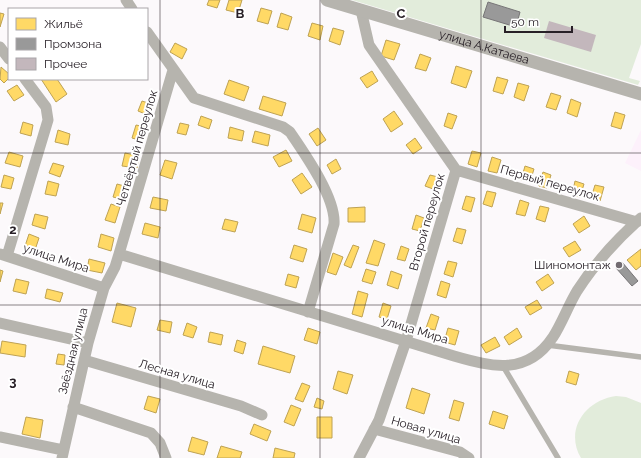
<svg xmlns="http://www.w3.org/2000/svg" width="641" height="458" viewBox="0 0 641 458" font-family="Raleway,sans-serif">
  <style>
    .built { fill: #fdf1fb }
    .green { fill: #e2ecdb }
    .homes { fill: #ffd966; stroke: #bea253 }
    .industry { fill: #999; stroke: #777577 }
    .building { fill: #c3b7bc }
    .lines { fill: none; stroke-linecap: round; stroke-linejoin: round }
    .service { stroke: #b6b4ae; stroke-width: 5.5 }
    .minor { stroke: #b6b4ae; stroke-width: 11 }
    .tertiary { stroke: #b6b4ae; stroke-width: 13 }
    .grid { fill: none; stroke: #282027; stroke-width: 1; stroke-opacity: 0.55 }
    .poi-dot { fill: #726c71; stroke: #fff; stroke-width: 1.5 }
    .labels { text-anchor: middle; stroke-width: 4; stroke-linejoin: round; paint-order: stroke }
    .street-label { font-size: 12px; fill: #282027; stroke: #fff }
    .poi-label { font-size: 12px; fill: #282027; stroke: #fff; text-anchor: end }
    .grid-label { font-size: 13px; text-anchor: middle; font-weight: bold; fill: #282027; stroke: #fff; stroke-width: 4; stroke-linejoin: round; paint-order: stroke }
  </style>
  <rect width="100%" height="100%" fill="#fcf9fb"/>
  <path class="built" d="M641,130V171L625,163Z"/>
  <path class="green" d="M352,0H641V44L629,78L640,81L638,85Z
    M616,396L626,397L641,403V458H581C564,429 586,400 616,396Z"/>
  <path class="homes" d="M209,0H220L217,8L207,5Z
    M229,0H242L238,13L226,10Z
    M261,8L272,11L268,24L257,21Z
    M0,13L4,14L0,27Z
    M281,13L292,17L288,30L277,27Z
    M312,23L323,26L320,40L308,36Z
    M333,28L344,31L340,45L329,41Z
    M386,40L400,44L394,60L381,56Z
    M175,43L187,49L182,59L170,52Z
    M420,54L431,58L426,71L415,68Z
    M456,66L472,71L466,88L451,83Z
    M1,67L9,74V78L4,83L0,79Z
    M372,71L378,81L367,88L360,78Z
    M497,77L508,80L503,94L493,91Z
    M41,79H57L67,94L56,102Z
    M229,80L249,87L244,101L224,94Z
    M518,83L529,86L524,101L514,97Z
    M17,85L24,95L14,101L7,91Z
    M551,93L561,96L556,110L546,107Z
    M263,96L286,103L282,116L259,109Z
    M571,99L581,103L577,117L567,113Z
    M142,101L154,105L150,116L138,111Z
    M394,111L403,124L391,132L383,119Z
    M615,112L625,115L621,129L611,126Z
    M448,113L457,116L452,129L444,126Z
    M201,116L212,120L209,129L198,125Z
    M23,122L33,125L31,136L20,133Z
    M180,123L189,125L186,135L177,133Z
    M136,125L146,127L142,141L132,138Z
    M230,127L244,131L242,141L228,138Z
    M318,128L326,140L317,146L309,134Z
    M58,130L70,134L68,145L55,142Z
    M255,131L270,135L268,146L252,142Z
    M415,138L422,148L413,154L406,145Z
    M286,150L292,161L279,167L273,157Z
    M472,151L481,153L477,167L468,164Z
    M9,152L23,156L20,167L5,163Z
    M125,153L139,156L137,168L122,166Z
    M492,157L501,160L497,173L488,171Z
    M336,159L341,169L332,174L327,165Z
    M165,160L177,163L172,179L160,175Z
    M53,163L64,166L60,177L49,173Z
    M525,166L534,169L530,182L521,180Z
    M543,172L551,175L547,188L539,186Z
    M302,173L312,187L301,194L292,180Z
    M4,175L14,178L11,189L1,187Z
    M430,175L438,177L433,189L425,186Z
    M48,181L59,184L56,196L45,194Z
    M575,181L584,184L580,197L572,195Z
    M117,184L128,187L125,200L113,197Z
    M595,185L604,187L600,201L591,198Z
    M487,191L496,193L492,207L483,204Z
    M466,196L475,198L471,212L462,209Z
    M153,197L168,200L166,211L150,208Z
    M520,200L529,203L525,216L516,214Z
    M0,203H3L0,214Z
    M111,204L120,207L115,223L105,220Z
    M540,206L549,208L545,222L536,219Z
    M365,207V222H348V208Z
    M35,214L48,217L45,229L32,225Z
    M302,214L316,218L312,233L298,229Z
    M416,215L424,218L420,231L412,229Z
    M584,216L590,226L579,233L573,224Z
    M225,219L238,222L235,232L222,229Z
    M145,223L160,227L158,238L142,234Z
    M457,228L466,230L462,244L453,241Z
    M29,234L39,238L34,253L24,249Z
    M101,234L114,238L111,251L98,247Z
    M374,240L385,244L378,266L366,263Z
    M575,241L581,250L569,257L563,248Z
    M294,245L307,249L303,262L290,258Z
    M353,245L359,247L351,268L344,265Z
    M401,246L409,249L405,261L397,259Z
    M641,249V266L636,270L627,260Z
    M333,253L343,257L336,275L327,272Z
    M89,259L105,263L102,273L87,270Z
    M448,261L457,263L453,277L444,274Z
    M366,269L376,272L372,284L362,281Z
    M0,270L3,271L0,282Z
    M391,271L402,275L398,289L387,285Z
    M288,274L299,277L296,288L285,285Z
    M548,274L554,283L542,291L536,282Z
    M16,279L29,282L26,294L13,291Z
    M441,281L450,284L446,298L437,295Z
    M47,289L63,293L60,302L45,298Z
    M358,291L368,294L362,317L352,314Z
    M537,300L542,308L530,315L525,307Z
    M117,303L136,308L131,327L112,322Z
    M383,303L391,306L387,319L379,317Z
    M431,314L439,317L435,330L426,328Z
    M160,320L172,322L170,333L157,330Z
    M187,323L197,327L193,338L183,335Z
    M308,328L320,332L317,344L304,340Z
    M448,328L459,331L455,345L444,342Z
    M517,328L522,337L509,345L504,337Z
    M210,332L223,335L221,345L208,342Z
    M495,337L500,346L486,353L481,345Z
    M237,340L246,343L243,354L234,351Z
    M2,341L26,345L25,357L0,353Z
    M263,346L295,356L290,373L258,364Z
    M58,354L65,355L64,365L56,364Z
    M338,371L353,375L347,394L333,389Z
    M569,371L579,374L576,385L566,382Z
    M302,383L310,386L303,402L295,399Z
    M412,388L430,394L424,414L406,408Z
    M148,396L160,399L156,413L144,409Z
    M317,398L324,401L322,409L314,407Z
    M454,400L464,403L459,421L449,418Z
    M291,405L301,409L294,426L284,422Z
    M493,411L508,416L504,429L489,424Z
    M26,417L43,420L40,438L22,434Z
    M317,417H332V438H317Z
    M254,424L271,431L267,441L250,434Z
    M192,437L208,442L204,455L188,451Z
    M221,446L242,452L240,458H217Z
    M275,448L295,453L294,458H273Z"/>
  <path class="industry" d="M488,2L520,12L516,27L483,17Z
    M622,262L638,281L632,286L616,268Z"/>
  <path class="building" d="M549,21L596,35L591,52L544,38Z"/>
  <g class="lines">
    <path class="service" d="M547,345L641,357
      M503,366L558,458"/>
    <path class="minor" d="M126,0L132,9
      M361,10L369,45L456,170
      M147,32L194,98L283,127L290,132C305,154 336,198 334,224L308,312
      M0,47L9,59
      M456,170L637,222
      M0,254L104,288
      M119,254L454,356C492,367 527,376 553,337C562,323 568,306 577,291C595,263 616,240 641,218
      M7,256L48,120L46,107L25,79
      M0,323L88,343
      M84,360L241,406L262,415
      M73,407L151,433L160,443L166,458
      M374,429L460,452L469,458
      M0,437L63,450
      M62,458L88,343L104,288L115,267L119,254L173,70
      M359,458L379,420L406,341L456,170"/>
    <path class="tertiary" id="s1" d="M327,0L641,94"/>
  </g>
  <path class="grid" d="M160,0V458M320,0V458M481,0V458M0,153H641M0,305H641"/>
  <circle class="poi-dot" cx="619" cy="265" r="4"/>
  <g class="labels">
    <g class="street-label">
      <text dy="4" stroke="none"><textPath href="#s1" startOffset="164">улица А.Катаева</textPath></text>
      <text transform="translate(137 148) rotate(-74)" y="4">Четвёртый переулок</text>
      <text transform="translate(550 183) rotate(16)" y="4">Первый переулок</text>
      <text transform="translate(427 222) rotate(-74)" y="4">Второй переулок</text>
      <text transform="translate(56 258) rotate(18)" y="4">улица Мира</text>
      <text transform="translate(415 330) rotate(17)" y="4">улица Мира</text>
      <text transform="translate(73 351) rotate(-76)" y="4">Звёздная улица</text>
      <text transform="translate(177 374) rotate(16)" y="4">Лесная улица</text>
      <text transform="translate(426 430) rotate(16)" y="4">Новая улица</text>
    </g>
    <g class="poi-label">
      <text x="611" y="269">Шиномонтаж</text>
    </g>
  </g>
  <g class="grid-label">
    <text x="240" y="18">B</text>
    <text x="401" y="18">C</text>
    <text x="13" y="234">2</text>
    <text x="13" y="386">3</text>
  </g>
  <rect x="8" y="8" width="140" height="72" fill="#ffffff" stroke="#a9a6a9"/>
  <rect x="16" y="18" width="20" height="12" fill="#ffd966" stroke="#a9a6a9"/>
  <text x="44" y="28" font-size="12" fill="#282027">Жильё</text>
  <rect x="16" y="38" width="20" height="12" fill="#999999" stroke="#a9a6a9"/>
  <text x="44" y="48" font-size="12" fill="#282027">Промзона</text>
  <rect x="16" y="58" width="20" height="12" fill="#c3b7bc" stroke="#a9a6a9"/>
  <text x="44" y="68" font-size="12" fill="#282027">Прочее</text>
  <path d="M505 26v6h67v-6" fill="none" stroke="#282027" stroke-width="2"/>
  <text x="511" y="26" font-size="12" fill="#282027" stroke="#ffffff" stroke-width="3" paint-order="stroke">50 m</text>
</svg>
